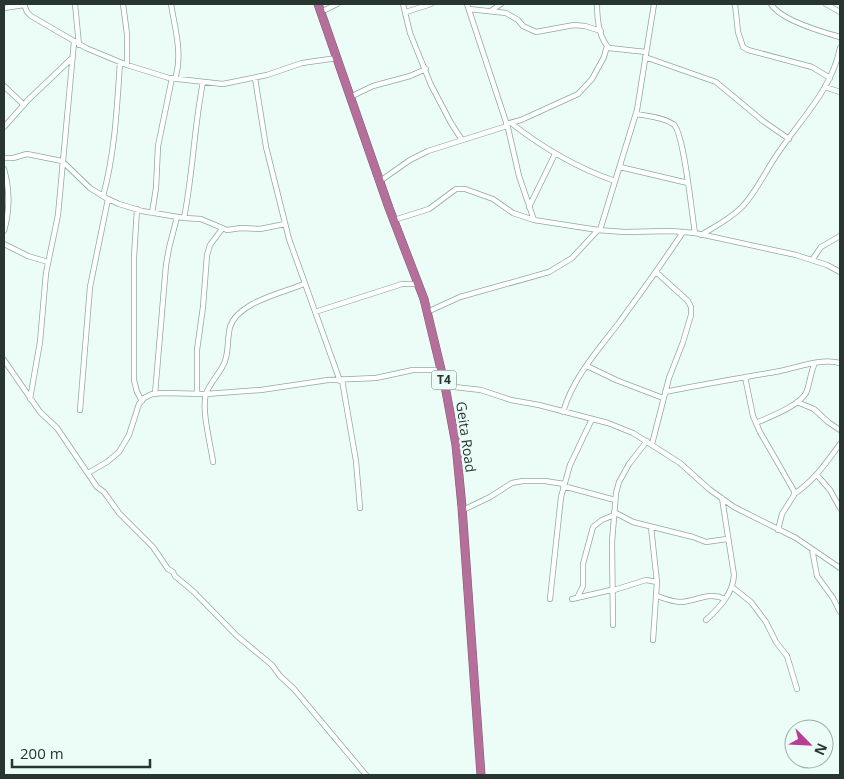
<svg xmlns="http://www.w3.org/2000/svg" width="844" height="779" viewBox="0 0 844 779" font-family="'Open Sans',sans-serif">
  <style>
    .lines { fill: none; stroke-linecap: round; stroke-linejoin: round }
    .street-casing { stroke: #8daa9f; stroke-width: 6 }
    .highway-casing { stroke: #835b75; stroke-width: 9 }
    .street { stroke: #fff; stroke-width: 4.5 }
    .highway { stroke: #b46f9a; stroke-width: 8 }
    .labels { text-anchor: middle; stroke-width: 5; stroke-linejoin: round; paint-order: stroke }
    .shield { fill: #ebfdf6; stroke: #63716c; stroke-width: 1 }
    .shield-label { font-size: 12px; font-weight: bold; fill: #293531 }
    .street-label { font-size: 14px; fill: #293531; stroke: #ebfdf6 }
  </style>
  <rect width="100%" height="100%" fill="#ebfdf6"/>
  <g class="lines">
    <g class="street-casing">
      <path id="street" d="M24,4L27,12L31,16L86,48L127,65L169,78L223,84L267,75L302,63L337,58
        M75,4L79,45
        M123,4L127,34V65
        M171,4C175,29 183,54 175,79
        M403,4L410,33L431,85L451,123L462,140
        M467,4L508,128L519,176L534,220
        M597,4C597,17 599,38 609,48L646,52
        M735,4L738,32L743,47L748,50L812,67L830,78
        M771,4C780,20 822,32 840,37
        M826,4L840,12
        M4,8L24,5
        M469,9L506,13L518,20L523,26L536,32L574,25L585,26L601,31
        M492,10L501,4
        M321,12L337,4
        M406,12L431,4
        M645,57L716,82L763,121L789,139
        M255,78L266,147L289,239L340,381
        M4,86L24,105
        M825,87L840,92
        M350,97L373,86L410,76L426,69
        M636,114C647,116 663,117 673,124C684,130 692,217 695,233
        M511,123C543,148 577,168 615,181
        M506,124L521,120L578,94L592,79L604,57L607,46
        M4,127L28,100L71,59
        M4,158H13L27,154L62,161L90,188L106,198L119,204L142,211L184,218L201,219L227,230L241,228L260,229L285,224
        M620,167L688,183
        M4,169C10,190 10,210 4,231
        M380,181L410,160L428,151L507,126
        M103,196C115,153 117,107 120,62
        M529,207L555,154
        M137,209L134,257V380L137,392L142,401
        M152,213L156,188L158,146L172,78
        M184,218C193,173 194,127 203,82
        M394,220L429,209L456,189H465L493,199L513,213L534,220L598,230L624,232L671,231L695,233L796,255L827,265L840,272
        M600,230L637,110L654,4
        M701,235C716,226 730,219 742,207C757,191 766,170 778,153C801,119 832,89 840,48
        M4,244L28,256L48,262
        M812,260L821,247L840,236
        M315,312L402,284H418
        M427,312L460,297L549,272L572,258L598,230
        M4,360L40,412L57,428L97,487L104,492L119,513L153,547L168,569L173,572L175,576L194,592L237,636L272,665L280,676L294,689L366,775
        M587,366L616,380L663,398
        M745,377L753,416L760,432L794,491V495L782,514L778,530
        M342,380L356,461L360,508
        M445,386L481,390L511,400L539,405L608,423L633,433L680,463L709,489L734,507L796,538L840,568
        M665,392C703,384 741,378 780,371C800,367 820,358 840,363
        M197,393V350L203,307L207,255L210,245L222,229
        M155,394L166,265L169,248L177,217
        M30,399L40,342L46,273L58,215L74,42
        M797,402L814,409L828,422L840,430
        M80,410L90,287L108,199
        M563,412C573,378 597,351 618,324C640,294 662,264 683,232
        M756,423C769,417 799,406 806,393C810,384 810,373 815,363
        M652,444L669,378L683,342L691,315V307L688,301L656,272
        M213,462C211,446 201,409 206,394C209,383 221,373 225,361C229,350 227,339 230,327C238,302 282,293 304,284
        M88,473L107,462L119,452L129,435L139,404L144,398L152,394L163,393L206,394L261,390L328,380L376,378L413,370H442
        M817,475L830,490L840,508
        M563,486L615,500
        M794,494C814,481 826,463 840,444
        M463,510L490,497L512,483L523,481H545L564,484
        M614,512L633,522L693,537L706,542L727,539
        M651,527L657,582L653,640
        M812,549L817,576L833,598L840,612
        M732,587L751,602L766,622L776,642L787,656L797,689
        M611,591L646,580L657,582
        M657,596C665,599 673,602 681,602C697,601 709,591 725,599
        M577,598L583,586V564L593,527L602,520L614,515
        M550,599L561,497L570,465L592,419
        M572,599L611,590
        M706,620C719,608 733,594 734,575L722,498
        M613,625L612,542L616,493L619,482L629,464L647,441"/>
    </g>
    <g class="highway-casing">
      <path id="highway" d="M318,4L389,208L424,299L445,386L456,445L462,507L481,775"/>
    </g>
    <use href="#street" class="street"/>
    <use href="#highway" class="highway"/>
  </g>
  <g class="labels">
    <rect class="shield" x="431.5" y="370.5" width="25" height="19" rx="4"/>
    <g class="shield-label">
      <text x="444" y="384">T4</text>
    </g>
    <g class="street-label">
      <text transform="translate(466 437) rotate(82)" y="5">Geita Road</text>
    </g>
  </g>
  <rect width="844" height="779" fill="none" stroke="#293531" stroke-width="10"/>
  <g transform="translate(809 744) rotate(114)"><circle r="24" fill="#ebfdf6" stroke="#9dada7"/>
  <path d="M0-4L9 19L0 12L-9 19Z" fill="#b73e91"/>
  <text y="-8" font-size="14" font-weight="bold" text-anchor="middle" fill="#293531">N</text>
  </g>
  <path d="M12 759v8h138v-8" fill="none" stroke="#293531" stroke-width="2.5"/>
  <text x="20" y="759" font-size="15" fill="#293531" stroke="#ebfdf6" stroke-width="4" paint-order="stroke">200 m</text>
</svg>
